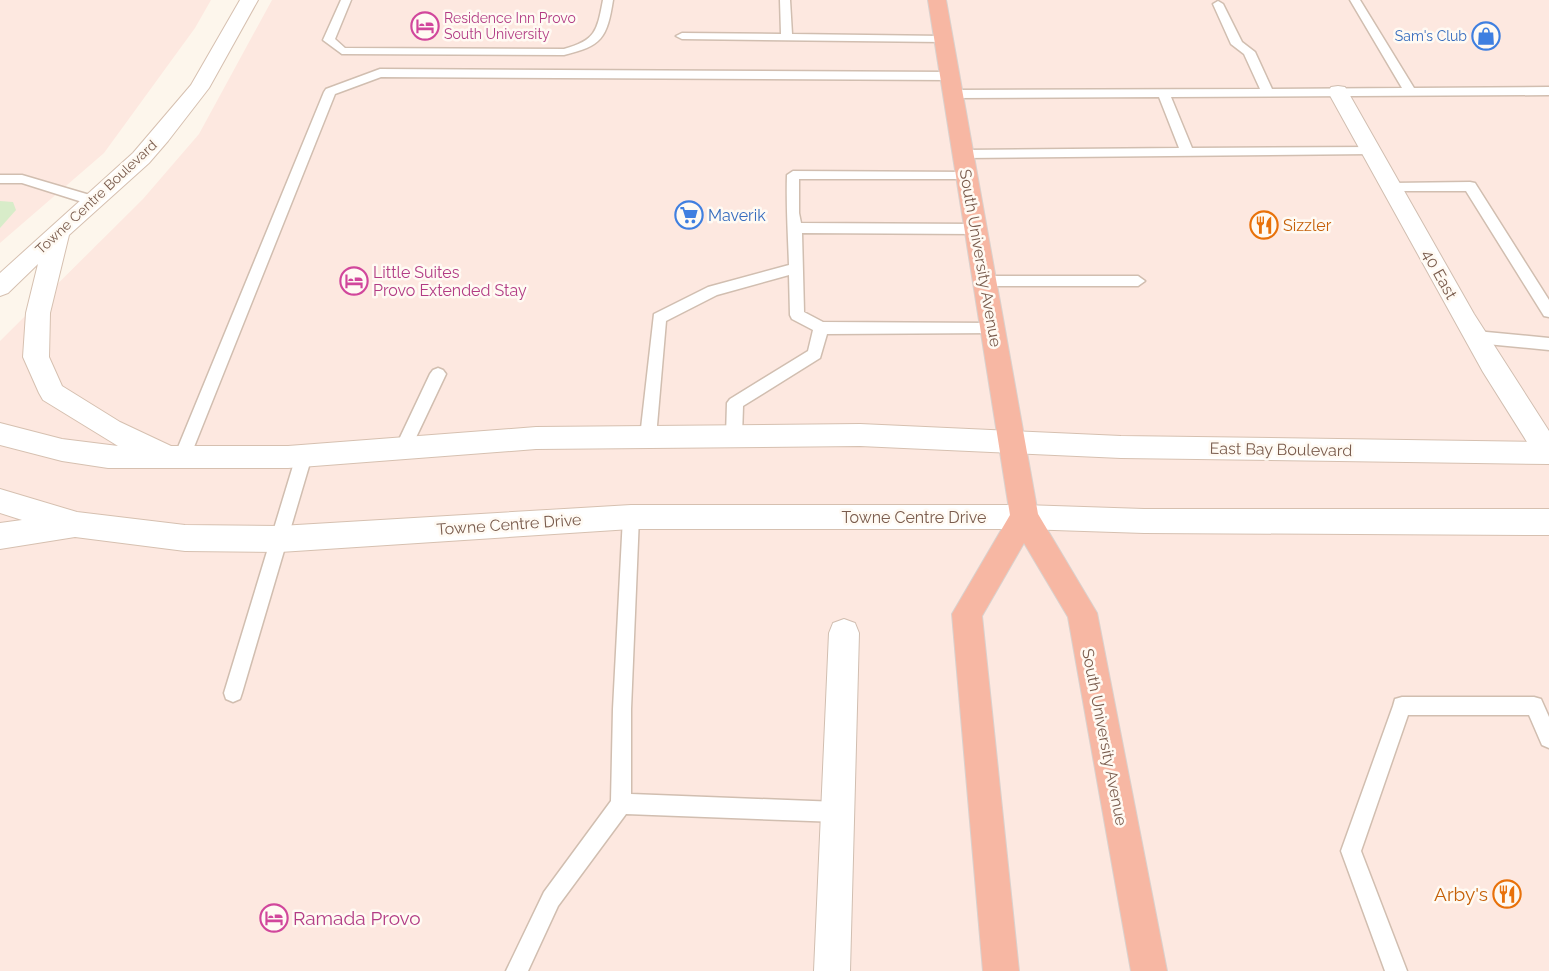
<svg xmlns="http://www.w3.org/2000/svg" width="1549" height="971" viewBox="0 0 1549 971" font-family="Raleway,sans-serif">
  <style>
    .commercial { fill: #fde8e0 }
    .green { fill: #d8ecc9 }
    .lines { fill: none; stroke-linecap: round; stroke-linejoin: round }
    .lane-casing { stroke: #d1beb0; stroke-width: 3 }
    .street-casing { stroke: #d1beb0; stroke-width: 2 }
    .secondary-casing { stroke: #d6c0b0; stroke-width: 2 }
    .highway-casing { stroke: #dad1cd; stroke-width: 2 }
    .lane { fill: #fff; fill-rule: evenodd }
    .street { fill: #fff; fill-rule: evenodd }
    .secondary { fill: #fff; fill-rule: evenodd }
    .highway { fill: #f7b7a3; fill-rule: evenodd }
    .labels { text-anchor: middle; stroke-width: 5; stroke-linejoin: round; paint-order: stroke }
    .far-hotel-label { font-size: 14px; fill: #b23c85; stroke: #fffaf3; text-anchor: start }
    .far-shop-label { font-size: 14px; fill: #366cbe; stroke: #fffaf3; text-anchor: end }
    .far-street-label { font-size: 14px; fill: #7a5c4d; stroke: #fffaf3 }
    .shop-label { font-size: 16px; fill: #366cbe; stroke: #fffaf3; text-anchor: start }
    .food-label { font-size: 16px; fill: #c56008; stroke: #fffaf3; text-anchor: start }
    .street-label { font-size: 16px; fill: #7a5c4d; stroke: #fffaf3 }
    .hotel-label { font-size: 16px; fill: #b23c85; stroke: #fffaf3; text-anchor: start }
    .near-food-label { font-size: 19px; fill: #c56008; stroke: #fffaf3; text-anchor: end }
    .near-hotel-label { font-size: 19px; fill: #b23c85; stroke: #fffaf3; text-anchor: start }
  </style>
  <rect width="100%" height="100%" fill="#fdf6ec"/>
  <path class="commercial" d="M0,0H211L195,28L104,153L0,243Z
    M272,0H1549V971H0V341L143,199L199,134Z"/>
  <path class="green" d="M0,201L13,202L16,210L0,228Z"/>
  <g class="lines">
    <g class="lane-casing">
      <path id="lane" d="M341,0H351L335,39L345,48L564,49C596,40 597,31 603,0H613C607,38 602,46 564,55L342,54L323,40Z
        M780,0H790L792,34L943,36L949,39L943,42L682,39L676,36L682,33L781,34Z
        M1350,0H1360L1414,88L1549,87V95L1171,97L1192,148L1375,147L1377,150L1375,153L1371,154L964,158L958,154L964,150L1179,148L1159,97L952,98L946,94L952,90L1260,89L1244,54L1231,44L1213,4L1218,1L1223,4L1242,42L1255,52L1272,89L1402,88Z
        M380,69L950,72L956,76L950,80L381,77L335,94L190,457L188,462L182,464L176,462L174,457L324,92L326,89Z
        M793,171L972,172L973,175L967,179H799V213L801,223L976,224L983,229L976,234L802,233L804,312L823,322L993,323L998,325L1000,329L998,333L827,334L820,358L743,406L742,436L740,441L734,443L728,441L726,436L727,403L730,399L808,351L813,330L792,319L790,315L789,275L717,295L666,321L656,437L654,442L648,444L642,442L640,437L654,314L708,287L789,265C788,235 786,205 787,175Z
        M0,175H22L100,198L102,201L95,206L22,183H0Z
        M1470,182L1475,183L1549,300V317L1544,316L1466,191H1392L1386,187L1392,183Z
        M986,276H1138L1145,281L1138,286H986L979,281Z
        M1476,331L1549,338V350L1476,343L1471,341L1469,337L1471,333Z
        M438,368L443,370L446,374L411,448L409,453L403,455L397,453L395,448L430,374L433,370Z
        M304,449L310,451L312,456L242,693L240,699L233,702L226,699L224,693L296,456L298,451Z
        M631,510L637,512L639,517L631,709V794L838,802L845,805L848,812L845,819L838,822L626,814L558,906L528,971H506L544,892L611,801L613,709L623,517L625,512Z
        M1402,697H1534L1541,699L1549,717V748L1542,745L1529,715H1408L1361,851L1407,971H1385L1341,851L1393,706L1395,699Z"/>
    </g>
    <g class="street-casing">
      <path id="street" d="M1338,86L1345,87L1348,92L1474,314L1549,431V464L1539,461L1483,372L1328,92L1331,87Z
        M844,619L855,623L859,633L850,971H814L829,633L833,623Z"/>
    </g>
    <g class="secondary-casing">
      <path id="secondary" d="M240,0H258L209,88L168,141L149,163L69,235L50,313L49,357L62,386L120,422L171,446H288L536,427L860,424L1121,436L1549,442V464L1121,458L860,446L536,449L288,468H108L62,461L0,445V423L62,439L118,446L43,400L39,393L23,357L26,313L38,264L8,293L0,296V273L133,153L191,85Z
        M0,489L77,512L185,525L280,526L631,505H1024L1144,509H1549V535L1144,533L1024,529H631L280,552L185,551L75,537L0,549V523L22,520L0,513Z"/>
    </g>
    <g class="highway-casing">
      <path id="highway" d="M928,0H946L1038,514L1097,613L1167,971H1131L1068,617L1024,543L982,616L1019,971H983L952,614L1010,515Z"/>
    </g>
    <use href="#lane" class="lane"/>
    <use href="#street" class="street"/>
    <use href="#secondary" class="secondary"/>
    <use href="#highway" class="highway"/>
  </g>
  <defs>
    <g id="hotel-ring" transform="scale(1.4375)"><circle r="9.5" fill="#fffaf3" stroke="#d1479c" stroke-width="1.5"/><path d="M-6-4.5h1.5V1H6V5H4.5V3h-9V5H-6ZM-4 0a1.8 1.8 0 1 1 3.6 0ZM.5 0V-2.5h3Q6-2.5 6 0Z" fill="#d1479c"/></g>
    <g id="shop-ring" transform="scale(1.4375)"><circle r="9.5" fill="#fffaf3" stroke="#3f7fe0" stroke-width="1.5"/><path d="M-5-2.5h2.3a2.7 3.5 0 0 1 5.4 0H5L5.5 6h-11ZM-1.5-2.5h3a1.5 2.3 0 0 0-3 0Z" fill="#3f7fe0"/></g>
    <g id="supermarket-ring" transform="scale(1.4375)"><circle r="9.5" fill="#fffaf3" stroke="#3f7fe0" stroke-width="1.5"/><path d="M-6-5.5h2.5l.6 2H6L4.5 2H-2.5L-4.4-4H-6ZM-1.5 3.2a1.3 1.3 0 1 0 .1 0ZM3 3.2a1.3 1.3 0 1 0 .1 0Z" fill="#3f7fe0"/></g>
    <g id="restaurant-ring" transform="scale(1.4375)"><circle r="9.5" fill="#fffaf3" stroke="#e8710a" stroke-width="1.5"/><path d="M-5-6h1v4h1v-4h1v4h1v-4h1v5L-1.5 .5V6h-2V.5L-5-1ZM5-6V6H3V1.5H1.5Q1.5-4 5-6Z" fill="#e8710a"/></g>
  </defs>
  <g fill-rule="evenodd">
    <use href="#hotel-ring" x="425" y="26"/>
    <use href="#shop-ring" x="1486" y="36"/>
    <use href="#supermarket-ring" x="689" y="215"/>
    <use href="#restaurant-ring" x="1264" y="225"/>
    <use href="#hotel-ring" x="354" y="281"/>
    <use href="#restaurant-ring" x="1507" y="894"/>
    <use href="#hotel-ring" x="274" y="918"/>
  </g>
  <g class="labels">
    <g class="far-hotel-label">
      <text x="444" y="23">Residence Inn Provo<tspan x="444" dy="16">South University</tspan></text>
    </g>
    <g class="far-shop-label">
      <text x="1467" y="41">Sam's Club</text>
    </g>
    <g class="far-street-label">
      <text transform="translate(96 197) rotate(-43)" y="5">Towne Centre Boulevard</text>
    </g>
    <g class="shop-label">
      <text x="708" y="221">Maverik</text>
    </g>
    <g class="food-label">
      <text x="1283" y="231">Sizzler</text>
    </g>
    <g class="street-label">
      <text transform="translate(981 258) rotate(80)" y="6">South University Avenue</text>
      <text transform="translate(1440 274) rotate(61)" y="6">40 East</text>
      <text transform="translate(1281 449) rotate(1)" y="6">East Bay Boulevard</text>
      <text x="914" y="523">Towne Centre Drive</text>
      <text transform="translate(509 524) rotate(-4)" y="6">Towne Centre Drive</text>
      <text transform="translate(1105 737) rotate(79)" y="6">South University Avenue</text>
    </g>
    <g class="hotel-label">
      <text x="373" y="278">Little Suites<tspan x="373" dy="18">Provo Extended Stay</tspan></text>
    </g>
    <g class="near-food-label">
      <text x="1488" y="901">Arby's</text>
    </g>
    <g class="near-hotel-label">
      <text x="293" y="925">Ramada Provo</text>
    </g>
  </g>
</svg>
